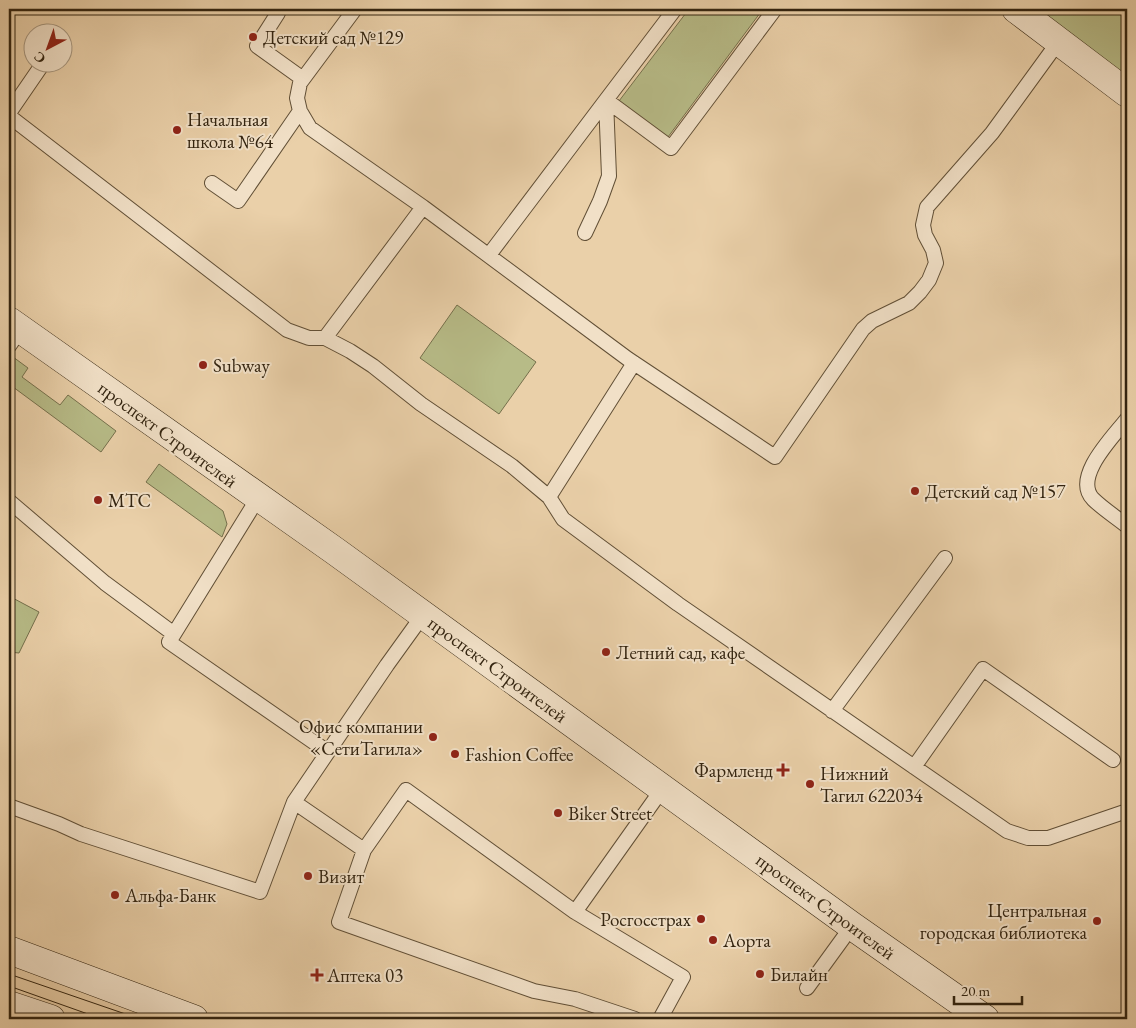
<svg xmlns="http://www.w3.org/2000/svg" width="1136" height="1028" viewBox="0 0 1136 1028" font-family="'EB Garamond',serif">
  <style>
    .green { fill: #b7bb87; stroke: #75704c }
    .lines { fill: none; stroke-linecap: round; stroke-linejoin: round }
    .lane-casing { stroke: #614f36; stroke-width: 16 }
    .secondary-casing { stroke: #332410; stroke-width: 29 }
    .lane { stroke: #f1e0c7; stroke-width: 14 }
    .secondary { stroke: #f1e0c7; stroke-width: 28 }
    .tram { stroke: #332410; stroke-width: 1 }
    .poi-dot { fill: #8f2418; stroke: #f1e0c7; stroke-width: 2 }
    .labels { text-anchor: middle; stroke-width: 4; stroke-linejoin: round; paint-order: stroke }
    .poi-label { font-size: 19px; fill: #332410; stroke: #f1e0c7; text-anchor: start }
    .street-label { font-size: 19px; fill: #332410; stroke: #f1e0c7 }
  </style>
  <rect width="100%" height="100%" fill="#ead0a9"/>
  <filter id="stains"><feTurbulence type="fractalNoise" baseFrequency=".004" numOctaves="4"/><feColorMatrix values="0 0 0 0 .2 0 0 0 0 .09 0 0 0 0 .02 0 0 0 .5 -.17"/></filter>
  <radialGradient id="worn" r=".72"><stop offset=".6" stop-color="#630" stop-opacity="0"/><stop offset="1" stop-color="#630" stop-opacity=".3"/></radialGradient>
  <path class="green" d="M689,9H763L668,137L619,101Z
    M1034,9H1127V81Z
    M457,305L536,362L499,414L420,358Z
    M9,354L28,368L22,377L60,405L68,395L116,431L101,452L9,384Z
    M159,464L223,511L227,524L222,537L146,482Z
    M9,596L39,612L19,653L9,652Z"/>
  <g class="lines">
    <g class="lane-casing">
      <path id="lane" d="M355,9L300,83L297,98L300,111L310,128L423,207L628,359L775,457L863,329L872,321L909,303L920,292L929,280L936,263L933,250L925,235L923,225L927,207L992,133L1059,41
        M675,9L606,100L671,148L775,9
        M278,13L257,46L303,79
        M9,113L44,62
        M9,116L287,330L309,338H325L350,351L373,366L421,404L512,466L549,497L563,519L678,604L1007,831L1028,838H1048L1127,811
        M212,183L238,201L300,111
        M489,255L606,100L609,176L600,201L585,233
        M325,338L423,207
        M9,346L20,330
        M1127,419C1114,436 1072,477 1093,499C1103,509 1116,517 1127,526
        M549,497L634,363
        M258,498L169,642L328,752
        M9,501L105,583L174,634
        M423,615L387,665L294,802L364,850L406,790L575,912L663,788
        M832,711L945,558
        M914,767L983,669L1113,760
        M9,806L59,824L81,834L260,892L294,802
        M364,850L339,922L534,991L575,999L635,1019
        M575,912L683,977L660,1019
        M807,988L852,926"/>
    </g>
    <g class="secondary-casing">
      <path id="secondary" d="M1016,9L1127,93
        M9,321L335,551L852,926L985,1019
        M9,950L194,1019
        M9,1005L51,1019"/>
    </g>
    <use href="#lane" class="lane"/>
    <use href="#secondary" class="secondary"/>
    <path class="tram" d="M9,974L140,1019
      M9,986L102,1019"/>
  </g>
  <g class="poi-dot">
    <circle cx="253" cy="37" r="5"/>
    <circle cx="177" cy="130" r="5"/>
    <circle cx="203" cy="365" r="5"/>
    <circle cx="915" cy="491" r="5"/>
    <circle cx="98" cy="500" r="5"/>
    <circle cx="606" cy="652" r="5"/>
    <circle cx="433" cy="737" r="5"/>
    <circle cx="455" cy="754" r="5"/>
    <path d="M780.5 762.5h5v5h5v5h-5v5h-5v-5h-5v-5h5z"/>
    <circle cx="810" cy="784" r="5"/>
    <circle cx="558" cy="813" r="5"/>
    <circle cx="308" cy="876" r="5"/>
    <circle cx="115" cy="895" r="5"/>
    <circle cx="701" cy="919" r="5"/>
    <circle cx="1097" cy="921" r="5"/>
    <circle cx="713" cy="940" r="5"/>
    <circle cx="760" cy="974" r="5"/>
    <path d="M314.5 967.5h5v5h5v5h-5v5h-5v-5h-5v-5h5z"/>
  </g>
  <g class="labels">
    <g class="poi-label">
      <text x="263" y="44">Детский сад №129</text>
      <text x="187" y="126">Начальная<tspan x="187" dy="22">школа №64</tspan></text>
      <text x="213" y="372">Subway</text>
      <text x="925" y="498">Детский сад №157</text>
      <text x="108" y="507">МТС</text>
      <text x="616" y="659">Летний сад, кафе</text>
      <text x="423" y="733" text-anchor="end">Офис компании<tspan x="423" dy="22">«СетиТагила»</tspan></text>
      <text x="465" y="761">Fashion Coffee</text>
      <text x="773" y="777" text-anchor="end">Фармленд</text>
      <text x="820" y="780">Нижний<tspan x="820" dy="22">Тагил 622034</tspan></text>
      <text x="568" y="820">Biker Street</text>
      <text x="318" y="883">Визит</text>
      <text x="125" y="902">Альфа-Банк</text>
      <text x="1087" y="917" text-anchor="end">Центральная<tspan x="1087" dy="22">городская библиотека</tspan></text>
      <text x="691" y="926" text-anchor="end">Росгосстрах</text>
      <text x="723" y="947">Аорта</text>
      <text x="770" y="981">Билайн</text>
      <text x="327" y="982">Аптека 03</text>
    </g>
    <g class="street-label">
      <text transform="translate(168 434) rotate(36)" y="7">проспект Строителей</text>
      <text transform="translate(498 669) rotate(36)" y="7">проспект Строителей</text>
      <text transform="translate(826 906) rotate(36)" y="7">проспект Строителей</text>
    </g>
  </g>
  <rect width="1136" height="1028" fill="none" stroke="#ead0a9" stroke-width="30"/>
  <rect x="10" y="10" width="1116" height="1008" fill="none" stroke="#332410" stroke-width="2.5"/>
  <rect x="15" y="15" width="1106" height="998" fill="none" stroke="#332410"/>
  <g transform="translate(48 48) rotate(221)"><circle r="24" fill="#f1e0c7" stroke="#a5957e"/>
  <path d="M0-4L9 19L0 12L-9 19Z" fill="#8f2418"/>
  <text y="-8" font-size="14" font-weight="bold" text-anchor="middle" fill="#332410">С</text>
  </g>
  <path d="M954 996v8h68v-8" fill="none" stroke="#332410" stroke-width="2.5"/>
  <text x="961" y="996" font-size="15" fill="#332410" stroke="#f1e0c7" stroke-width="4" paint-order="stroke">20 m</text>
  <rect width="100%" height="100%" filter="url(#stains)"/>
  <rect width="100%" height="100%" fill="url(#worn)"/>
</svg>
